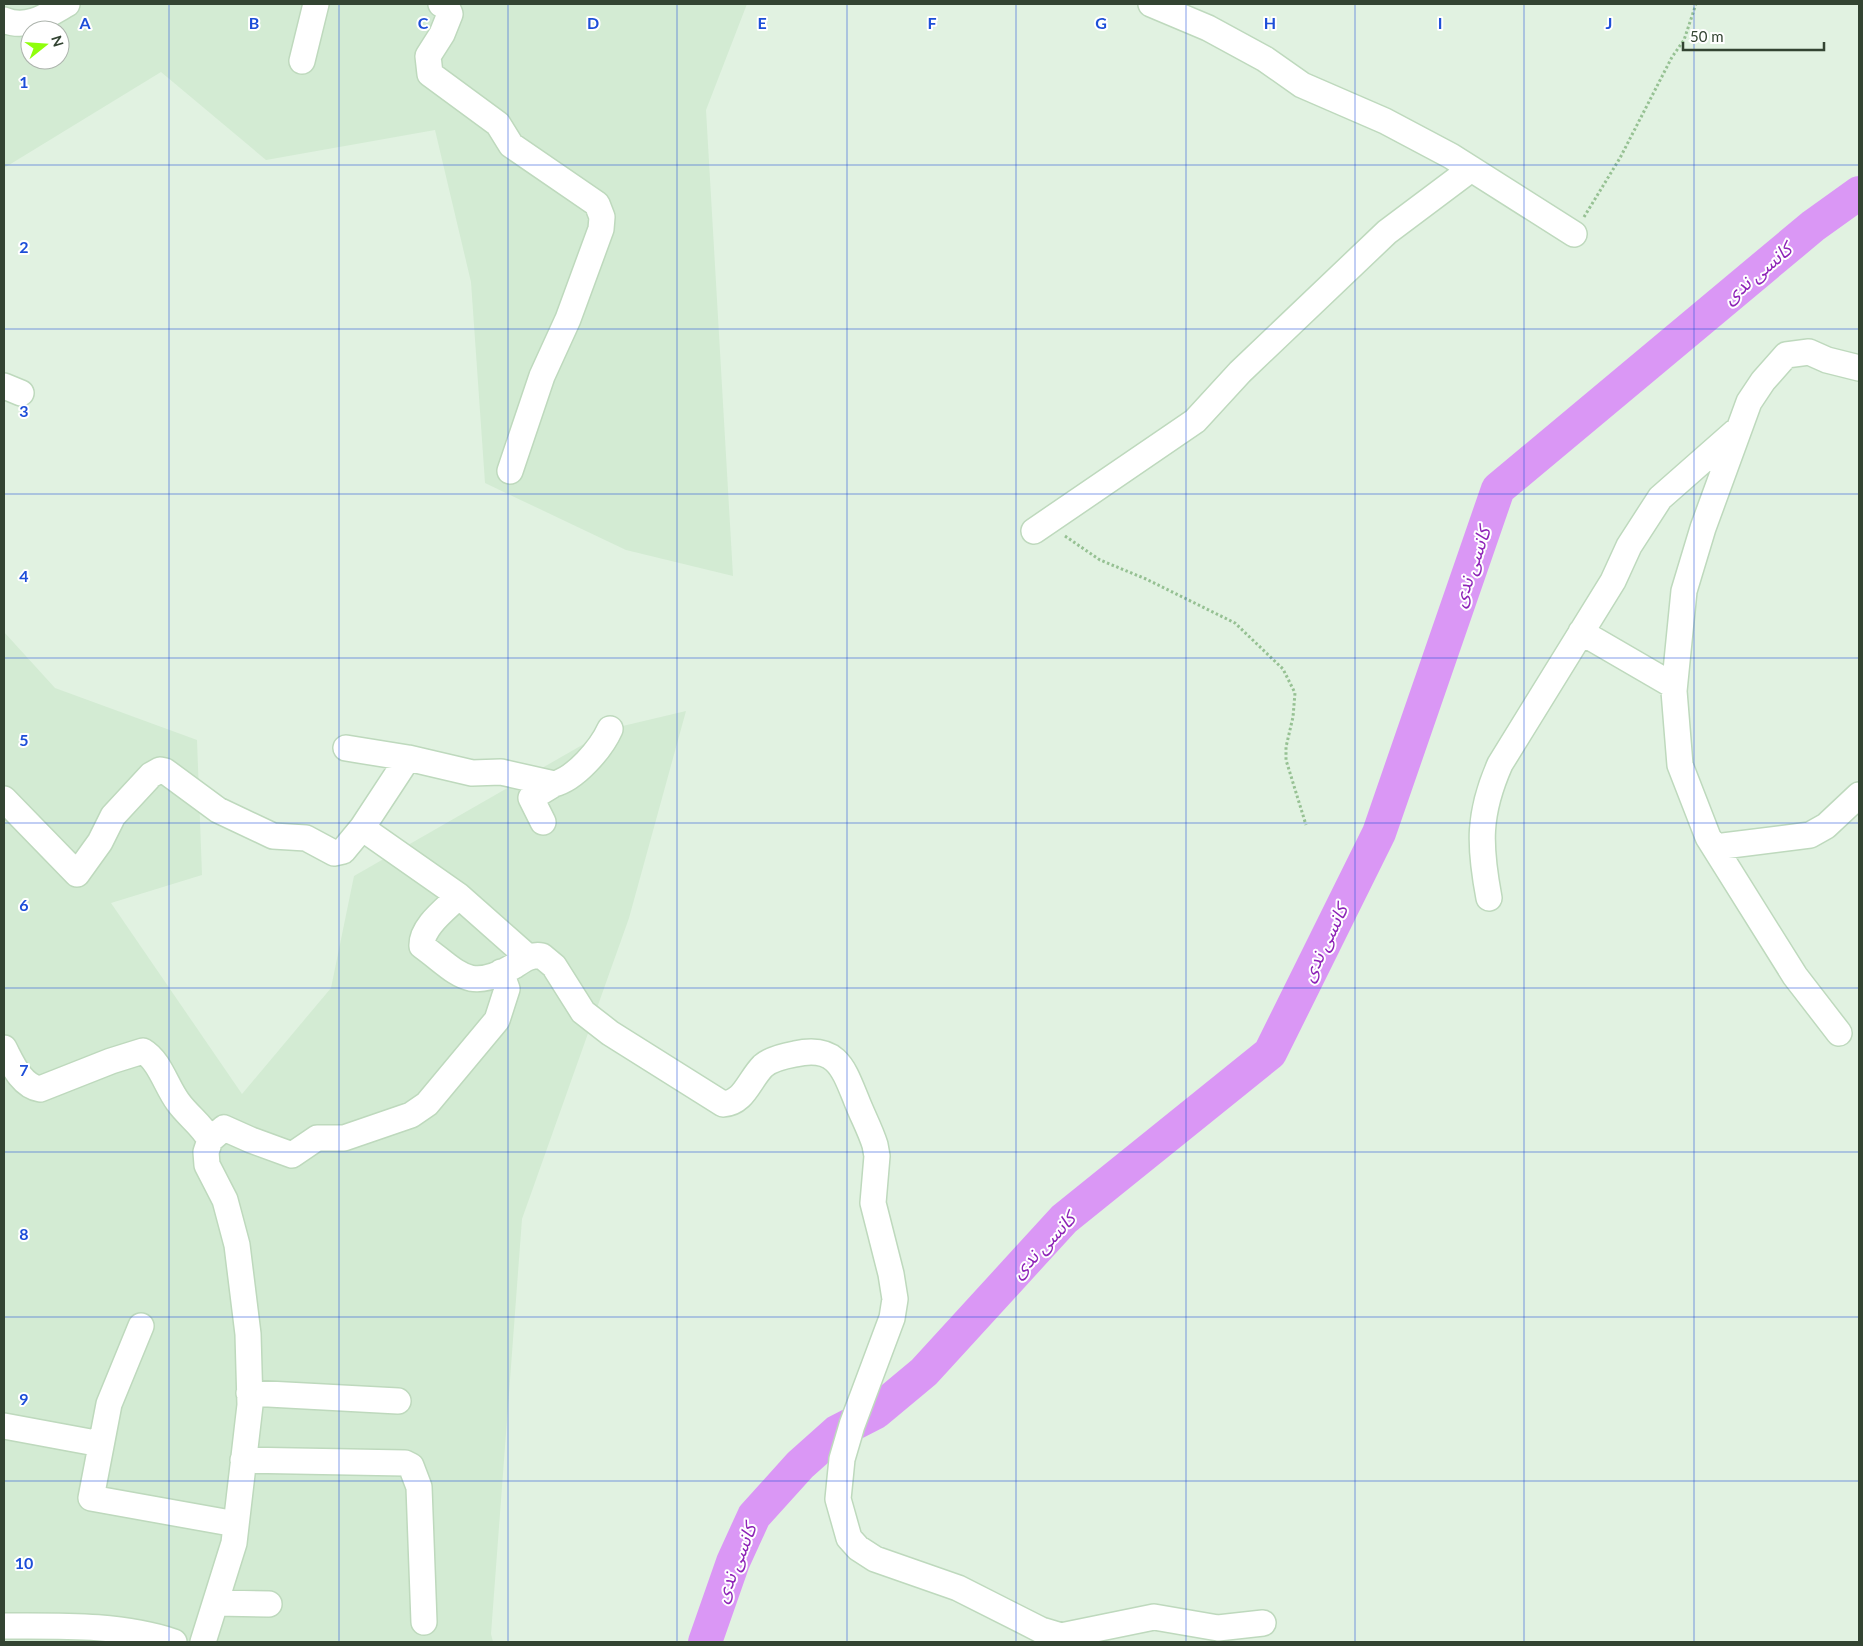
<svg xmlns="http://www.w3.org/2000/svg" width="1863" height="1646" viewBox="0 0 1863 1646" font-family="Lato,'Noto Sans Arabic',sans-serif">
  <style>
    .residential { fill: #d3ebd3; fill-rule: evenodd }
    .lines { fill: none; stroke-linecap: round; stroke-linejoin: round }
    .river { stroke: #da97f5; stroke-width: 34 }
    .minor-casing { stroke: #bed9bd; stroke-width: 28 }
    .path { stroke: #96c193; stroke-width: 3; stroke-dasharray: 2.5 2.5; stroke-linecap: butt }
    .minor { stroke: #fff; stroke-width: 25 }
    .grid { fill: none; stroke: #1d4ed8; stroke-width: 1; stroke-opacity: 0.55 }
    .labels { text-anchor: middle; stroke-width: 4; stroke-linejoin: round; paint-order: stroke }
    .water-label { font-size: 19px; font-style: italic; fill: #8e24b7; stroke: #fff }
    .grid-label { font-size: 16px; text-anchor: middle; font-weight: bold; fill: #1d4ed8; stroke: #fff; stroke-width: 4; stroke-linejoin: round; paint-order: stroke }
  </style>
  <rect width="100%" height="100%" fill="#e1f2e1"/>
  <path class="residential" d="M4,4H747L706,110L733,576L626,550L485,483L471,282L435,130L266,160L161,72L4,168ZM30,30H60V60H30Z
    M4,632L55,688L197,740L202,875L111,903L242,1094L331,988L354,876L610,729L686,711L629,918L522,1219L491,1634L493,1642H4Z"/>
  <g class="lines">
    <path class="river" d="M705,1642L733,1562L754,1516L800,1465L837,1432L876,1412L924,1372L1064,1219L1270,1053L1379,833L1498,489L1813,226L1859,193"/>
    <g class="minor-casing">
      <path id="minor" d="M441,4L447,7L450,14L442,34L428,56L430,74L498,124L511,145L597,204L602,217L601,229L568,319L542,376L510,471
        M1151,4L1208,28L1265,59L1302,85L1385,121L1451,156L1574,234
        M4,20C27,30 48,15 67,4
        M302,61L316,4
        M4,386L21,393
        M1034,531L1195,421L1240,372L1387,232L1471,169
        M1581,632L1674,686
        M346,748L408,758L472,773L501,772L554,784C575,779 601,749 610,729
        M4,799L77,874L100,842L113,816L151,775L160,770L165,771L218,810L273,836L306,838L334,853L343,851L362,828L459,896L528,957
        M543,822L531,798L554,784
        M362,828L408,758
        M1715,847L1810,835L1826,826L1859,795
        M459,896C446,909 421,927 422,946C459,973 468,993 514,966C523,960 531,954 542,956L554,966L583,1012L610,1033L723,1104C744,1103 749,1080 763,1066C771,1059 784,1056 795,1054C836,1045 843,1067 856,1099C862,1115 870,1129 875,1145L877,1156L873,1203L891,1274L895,1299L892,1318L852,1425L842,1459L838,1499L849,1538L858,1548L875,1559L958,1588L1041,1630L1061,1636L1154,1617L1218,1628L1263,1623
        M1489,898C1479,845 1478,814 1500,764L1613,581L1629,546L1660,498L1735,432
        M1839,1033L1795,976L1708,837L1680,765L1674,691L1684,591L1703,528L1749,402L1763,381L1786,355L1809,352L1827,360L1859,368
        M4,1048C12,1063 21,1086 40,1089L111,1061L143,1051C160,1061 166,1086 178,1102C188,1116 202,1125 210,1140L206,1152L207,1165L225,1200L237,1245L248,1334L250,1405L234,1543L203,1642
        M210,1140L224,1128L251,1140L292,1155L317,1138H344L411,1115L427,1104L497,1020L507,989L501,972
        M141,1326L109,1404L91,1498L236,1524
        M249,1393L398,1401
        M4,1426L101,1444
        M243,1460L405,1463L411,1466L419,1487L424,1622
        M216,1603L269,1604
        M4,1626C60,1626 121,1624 174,1642"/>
    </g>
    <path class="path" d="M1584,217L1620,158L1672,57L1684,40L1696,4
      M1065,536L1100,560L1146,579L1235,623L1283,669L1295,693L1293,717L1286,747V760L1306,825"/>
    <use href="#minor" class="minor"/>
  </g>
  <path class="grid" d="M169,4V1642M339,4V1642M508,4V1642M677,4V1642M847,4V1642M1016,4V1642M1186,4V1642M1355,4V1642M1524,4V1642M1694,4V1642M4,165H1859M4,329H1859M4,494H1859M4,658H1859M4,823H1859M4,988H1859M4,1152H1859M4,1317H1859M4,1481H1859"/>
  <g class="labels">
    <g class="water-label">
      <text transform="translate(1757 273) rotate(-40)" y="7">کانسی ندی</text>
      <text transform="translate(1471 567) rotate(-71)" y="7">کانسی ندی</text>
      <text transform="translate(1324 943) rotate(-64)" y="7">کانسی ندی</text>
      <text transform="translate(1043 1245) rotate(-46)" y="7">کانسی ندی</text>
      <text transform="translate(735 1563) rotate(-68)" y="7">کانسی ندی</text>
    </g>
  </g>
  <g class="grid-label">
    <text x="85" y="29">A</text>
    <text x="254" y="29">B</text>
    <text x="423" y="29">C</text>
    <text x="593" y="29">D</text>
    <text x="762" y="29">E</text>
    <text x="932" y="29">F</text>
    <text x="1101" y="29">G</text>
    <text x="1270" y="29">H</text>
    <text x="1440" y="29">I</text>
    <text x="1609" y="29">J</text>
    <text x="24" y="88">1</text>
    <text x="24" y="253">2</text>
    <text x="24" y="417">3</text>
    <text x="24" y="582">4</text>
    <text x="24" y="746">5</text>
    <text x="24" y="911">6</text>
    <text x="24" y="1076">7</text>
    <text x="24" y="1240">8</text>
    <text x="24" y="1405">9</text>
    <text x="24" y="1569">10</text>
  </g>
  <rect width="1863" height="1646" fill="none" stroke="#334432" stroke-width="10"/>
  <g transform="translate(45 45) rotate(73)"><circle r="24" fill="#ffffff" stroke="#adb4ad"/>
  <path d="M0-4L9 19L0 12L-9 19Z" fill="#90ff0b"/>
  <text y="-8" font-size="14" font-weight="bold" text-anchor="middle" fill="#334432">N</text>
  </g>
  <path d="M1683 42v8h141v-8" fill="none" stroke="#334432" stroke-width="2.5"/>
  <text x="1690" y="42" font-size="15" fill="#334432" stroke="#ffffff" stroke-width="4" paint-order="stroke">50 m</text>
</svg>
